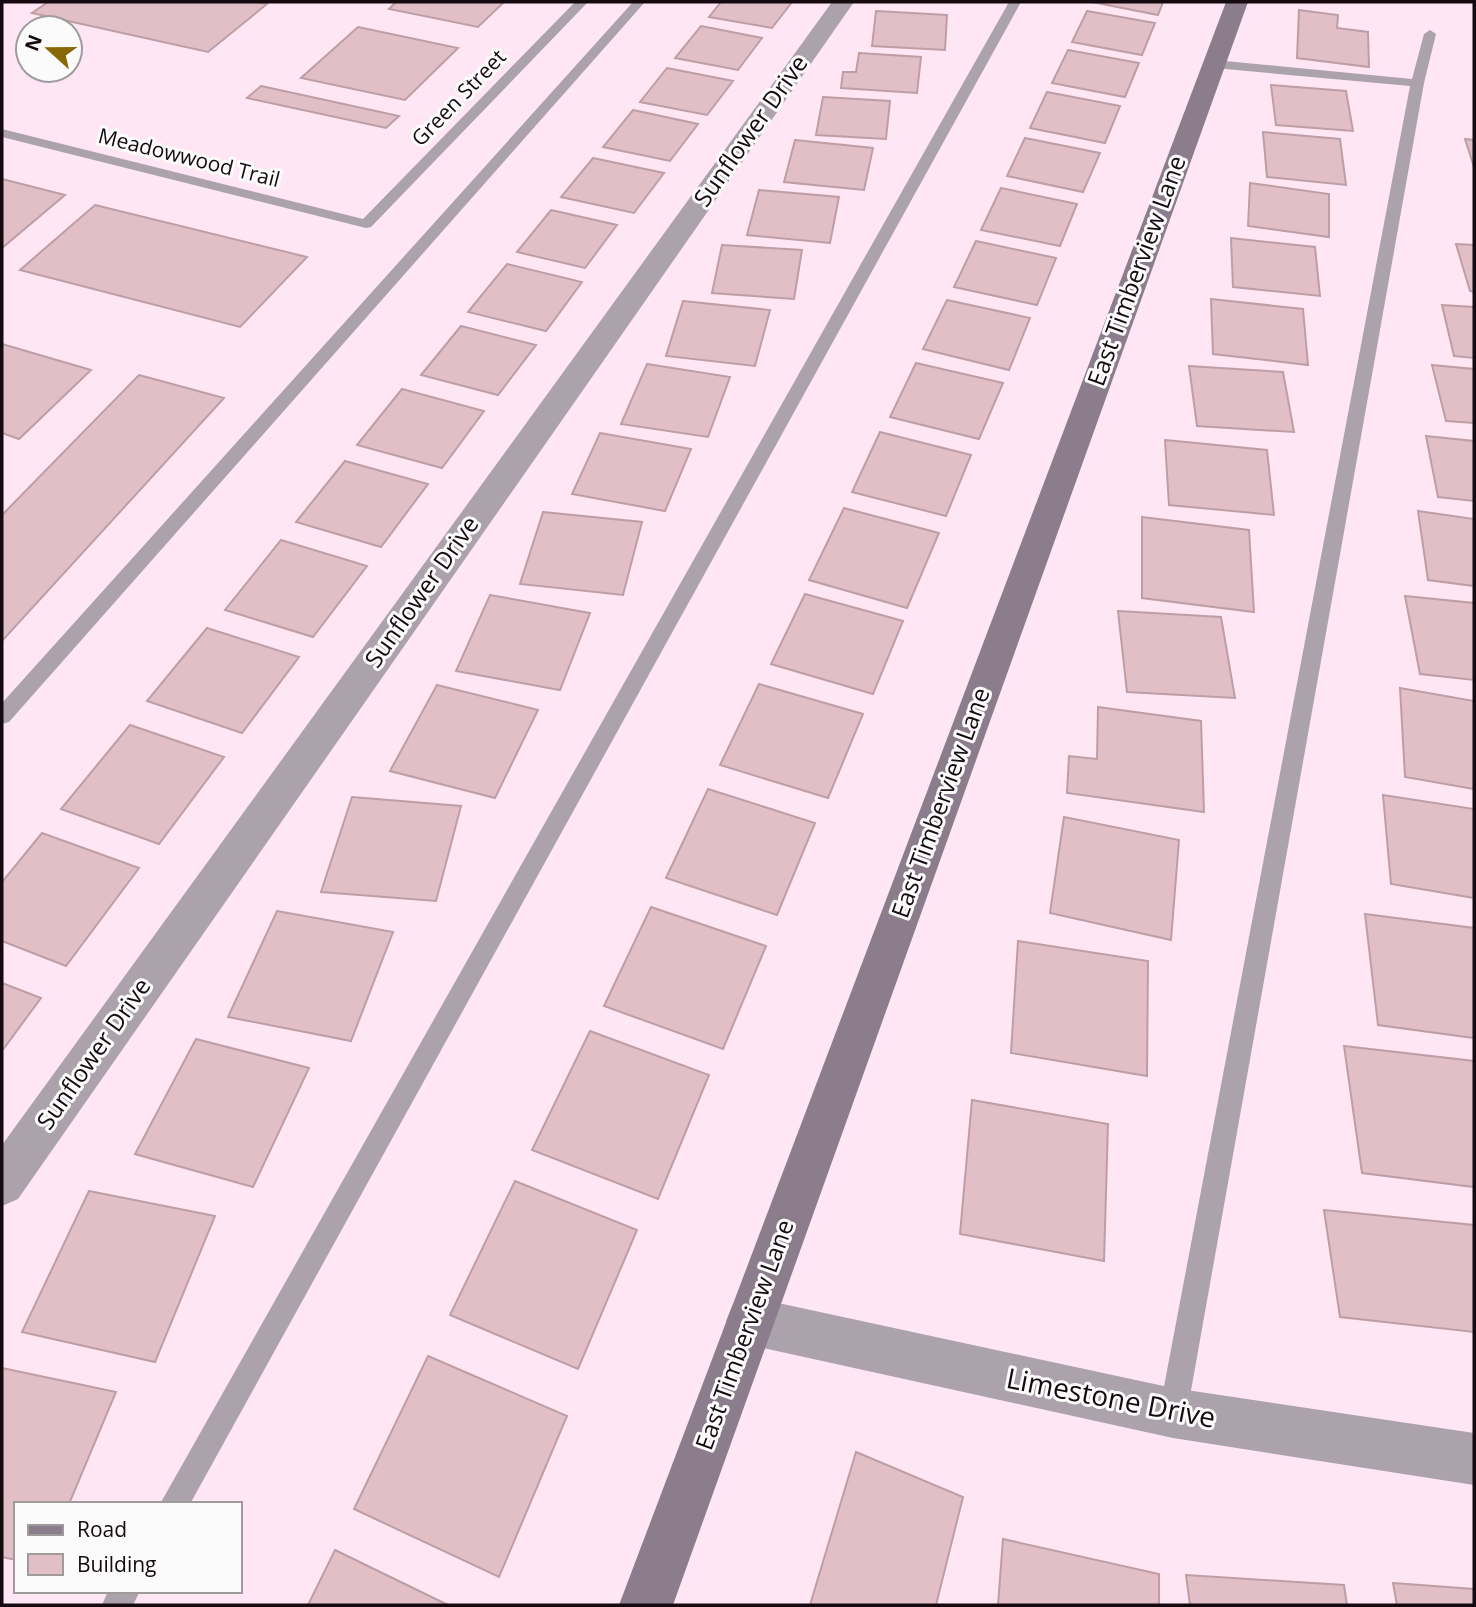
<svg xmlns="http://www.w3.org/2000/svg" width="1476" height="1607" viewBox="0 0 1476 1607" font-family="'Open Sans',sans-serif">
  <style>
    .building { fill: #e2bfc7; stroke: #bf9da5; stroke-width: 2 }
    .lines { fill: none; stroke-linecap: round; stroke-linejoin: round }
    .lane { fill: #aba2ac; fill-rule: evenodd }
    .street { fill: #aba2ac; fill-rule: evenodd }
    .secondary { fill: #8b7d8c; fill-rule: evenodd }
    .labels { text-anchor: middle; stroke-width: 6; stroke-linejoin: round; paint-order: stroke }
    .far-street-label { font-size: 21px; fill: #140a10; stroke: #fbfbfb }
    .street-label { font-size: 24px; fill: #140a10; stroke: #fbfbfb }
    .near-street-label { font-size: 28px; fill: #140a10; stroke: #fbfbfb }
  </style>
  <rect width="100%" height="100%" fill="#ffe6f4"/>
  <path class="building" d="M48,2H254L267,4L208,52L32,13Z
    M396,2H504L478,27L389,9Z
    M721,2H792L772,28L709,17Z
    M1092,2H1163L1158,15Z
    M1299,10L1338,15L1337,28L1368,32L1369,67L1297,58Z
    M876,11L947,15L945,50L872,46Z
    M1087,11L1155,23L1142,55L1072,42Z
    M701,26L762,38L738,70L675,58Z
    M358,27L458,48L405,100L301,78Z
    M1068,50L1139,63L1125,97L1052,83Z
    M859,53L921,57L917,93L841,88L843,72H856Z
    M667,68L733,81L707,115L640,102Z
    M1271,85L1346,91L1353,131L1276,125Z
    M261,86L399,116L386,128L247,98Z
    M1047,92L1120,106L1105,143L1030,128Z
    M823,97L890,101L886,139L816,135Z
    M633,110L698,124L670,161L603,147Z
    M1263,132L1340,139L1346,185L1267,177Z
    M1025,138L1100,153L1083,192L1007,176Z
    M1465,139L1474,140V167Z
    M795,140L873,148L864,190L784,182Z
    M593,158L664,173L634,213L561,197Z
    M2,179L65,195L2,248Z
    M1250,183L1329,194V237L1248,226Z
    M1001,188L1077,204L1060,246L981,230Z
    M759,190L839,197L830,243L747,235Z
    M95,205L307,257L240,327L20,270Z
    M551,210L617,225L585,268L517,252Z
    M1231,238L1315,247L1320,296L1233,287Z
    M976,241L1056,258L1037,305L954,287Z
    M1456,244L1474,245V292L1470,291Z
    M722,245L802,250L794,299L712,293Z
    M507,264L582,282L546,331L468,312Z
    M1211,299L1303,309L1308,365L1213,354Z
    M947,300L1030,318L1009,370L923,349Z
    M683,301L770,310L755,366L666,356Z
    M1442,305L1474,307V358L1454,356Z
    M461,326L536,345L498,395L421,375Z
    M2,344L91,370L19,439L2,433Z
    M916,363L1003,383L979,439L890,417Z
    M647,364L730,377L708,437L621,424Z
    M1432,365L1474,369V423L1446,421Z
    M1189,366L1283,372L1294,432L1197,426Z
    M139,375L224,398L2,641V515Z
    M402,389L484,411L442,468L357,445Z
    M880,432L971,455L946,516L852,492Z
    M600,433L691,449L665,511L572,494Z
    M1426,436L1474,441V501L1438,497Z
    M1165,440L1267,450L1274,515L1169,505Z
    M345,461L428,484L381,547L296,522Z
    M844,508L939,533L907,608L809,580Z
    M1418,511L1474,519V586L1428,580Z
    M543,512L642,522L623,595L520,584Z
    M1142,517L1249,530L1254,612L1142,598Z
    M281,540L367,566L313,637L225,610Z
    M805,594L903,621L873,694L771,664Z
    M490,595L590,613L560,690L456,671Z
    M1405,596L1474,603V680L1420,674Z
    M1118,611L1221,617L1235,698L1127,692Z
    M207,628L299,657L242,733L147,701Z
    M759,684L863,714L828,798L720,765Z
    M437,685L538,710L495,798L390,771Z
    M1400,688L1474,701V789L1405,777Z
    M1098,707L1201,721L1204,812L1067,793L1069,756L1097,759Z
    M130,725L224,757L159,844L61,809Z
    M708,789L815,823L777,915L666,878Z
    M1383,795L1474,809V898L1391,884Z
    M352,797L461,806L436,901L321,892Z
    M1064,817L1179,840L1171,940L1050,913Z
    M42,833L139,868L66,966L2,941V882Z
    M651,907L766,946L723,1049L604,1006Z
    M277,911L393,932L351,1041L228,1017Z
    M1365,914L1474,928V1038L1378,1025Z
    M1018,941L1148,961L1147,1076L1011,1053Z
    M2,983L41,998L2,1051Z
    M590,1031L709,1075L658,1199L532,1150Z
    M196,1039L309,1068L253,1187L135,1154Z
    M1344,1046L1474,1061V1187L1362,1173Z
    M972,1100L1108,1124L1104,1261L960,1234Z
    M515,1181L637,1230L578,1369L450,1315Z
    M89,1191L215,1216L155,1362L22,1332Z
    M1324,1210L1474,1225V1332L1340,1317Z
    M428,1356L567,1416L499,1577L354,1509Z
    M2,1368L116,1392L69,1504H16V1560L2,1557Z
    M856,1452L963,1497L936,1605H810Z
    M1003,1539L1159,1574V1605H998Z
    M335,1550L448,1605H308Z
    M1186,1575L1344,1585L1347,1605H1190Z
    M1393,1583L1474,1589V1605H1397Z"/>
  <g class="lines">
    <path class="lane" d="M575,2H588L371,227L366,228L2,137V129L363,219Z
      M633,2H645L9,722L2,724V703Z
      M1009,2H1021L190,1504H160Z
      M1430,30L1436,34L1424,83L1187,1413L1183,1423L1173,1427L1163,1423L1159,1413L1410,86L1214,68L1208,64L1214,60L1412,79L1424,34Z
      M108,1591H140L133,1605H102Z"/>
    <path class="street" d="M832,2H854L18,1199L2,1206V1145Z
      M750,1297L1173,1388L1474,1433V1485L1173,1438L750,1345L733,1338L726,1321L733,1304Z"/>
    <path class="secondary" d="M1226,2H1248L673,1605H619Z"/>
  </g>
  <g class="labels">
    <g class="far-street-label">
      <text transform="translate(459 98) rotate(-46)" y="7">Green Street</text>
      <text transform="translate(189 158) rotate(14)" y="7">Meadowwood Trail</text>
    </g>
    <g class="street-label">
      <text transform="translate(751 131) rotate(-55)" y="8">Sunflower Drive</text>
      <text transform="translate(1137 271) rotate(-70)" y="8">East Timberview Lane</text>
      <text transform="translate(422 592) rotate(-55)" y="8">Sunflower Drive</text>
      <text transform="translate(941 803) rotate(-70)" y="8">East Timberview Lane</text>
      <text transform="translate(94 1054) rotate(-55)" y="8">Sunflower Drive</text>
      <text transform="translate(745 1335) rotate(-70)" y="8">East Timberview Lane</text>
    </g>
    <g class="near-street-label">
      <text transform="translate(1111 1398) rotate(11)" y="10">Limestone Drive</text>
    </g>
  </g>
  <rect width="1476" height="1607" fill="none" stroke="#140a10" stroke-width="7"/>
  <rect x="14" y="1502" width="228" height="91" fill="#fbfbfb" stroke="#9f9b9d" stroke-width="2"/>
  <rect x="28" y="1525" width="35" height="10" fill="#8b7d8c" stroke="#9f9b9d" stroke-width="2"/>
  <text x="77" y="1537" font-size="21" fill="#140a10">Road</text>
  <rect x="28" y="1554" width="35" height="21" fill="#e2bfc7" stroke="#9f9b9d" stroke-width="2"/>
  <text x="77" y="1572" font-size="21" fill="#140a10">Building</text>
  <g transform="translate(49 49) rotate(291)"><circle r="33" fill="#fbfbfb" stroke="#9f9b9d" stroke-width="2"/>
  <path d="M0-5L12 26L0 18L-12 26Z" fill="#8a6706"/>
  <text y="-10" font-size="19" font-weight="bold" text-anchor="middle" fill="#140a10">N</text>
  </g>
</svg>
